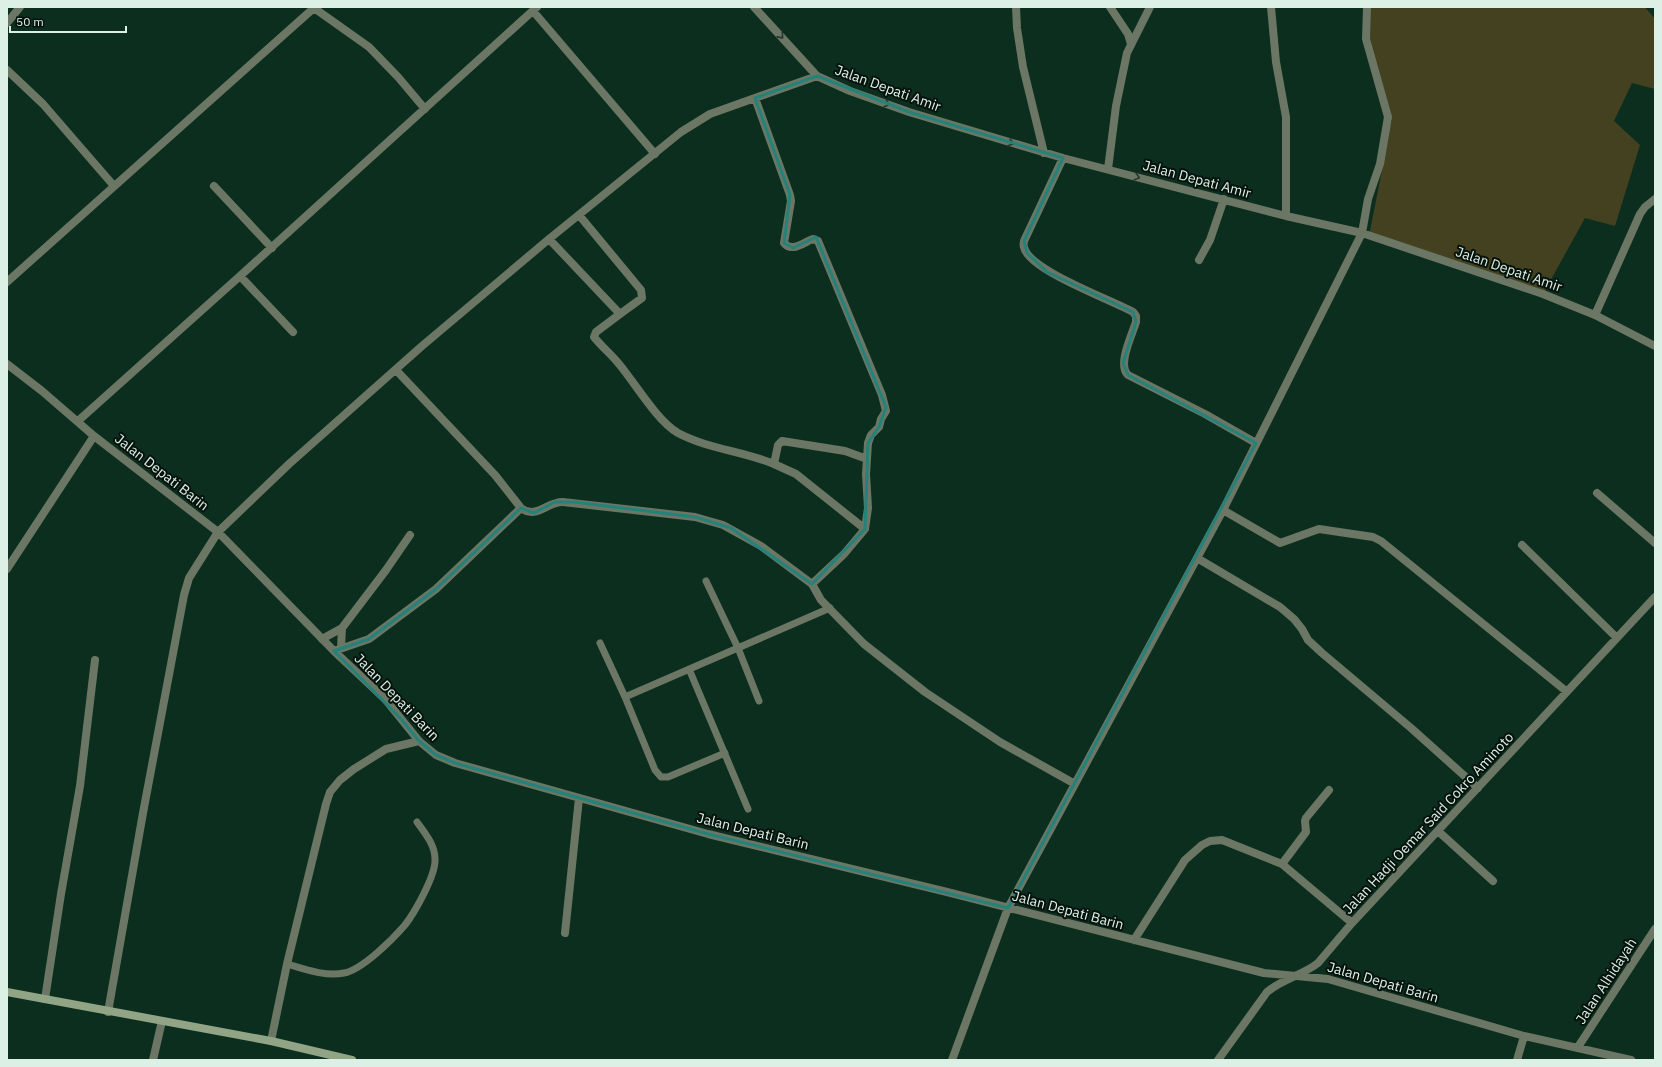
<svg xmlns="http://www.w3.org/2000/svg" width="1662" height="1067" viewBox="0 0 1662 1067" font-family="'IBM Plex Sans',sans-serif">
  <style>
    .green { fill: #444121 }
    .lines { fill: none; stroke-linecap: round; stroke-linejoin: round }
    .service { stroke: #6b7764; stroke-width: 7 }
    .minor { stroke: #6b7764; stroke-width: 8 }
    .secondary { stroke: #92a486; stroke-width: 8 }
    .oneway { stroke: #29362b }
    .marked { fill: none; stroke: #24827a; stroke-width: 3; stroke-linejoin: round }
    .labels { text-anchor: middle; stroke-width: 4; stroke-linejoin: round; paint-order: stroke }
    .street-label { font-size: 14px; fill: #ddf0e5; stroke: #06130c }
  </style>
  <rect width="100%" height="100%" fill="#0c2e1e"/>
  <path class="green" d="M1368,7H1645L1655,19V89L1632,83L1614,121L1640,145L1615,226L1585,218L1543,294L1369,236L1383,165L1388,123L1392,122L1366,36Z"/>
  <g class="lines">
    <path class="service" d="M706,581L738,648L759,701
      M600,643L625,697L655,770L661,777H668L725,753
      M689,669L748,809
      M625,697L830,608
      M287,964C304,969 326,977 344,973C362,970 393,939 405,925C415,912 436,875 435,859C435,845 425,833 417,822"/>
    <path class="minor" d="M754,7L817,76L850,91L909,112L1063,158L1286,216L1362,233L1543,294L1595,315L1655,346
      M1016,7L1017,28L1023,67L1044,153
      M1110,7L1128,34L1131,44
      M1271,7L1276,62L1286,117V216
      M314,8L369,47L398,77L425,109
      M533,11L655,154
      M7,23L20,7
      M7,70L43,104L114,186
      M1063,158L1024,241C1024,243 1023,245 1024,247C1028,270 1112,300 1133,312L1136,316V322C1132,335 1117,365 1128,375L1205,414L1256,443
      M1108,169L1116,106L1127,53L1150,7
      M214,186L272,248
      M579,215L641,290L642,298L620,314
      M549,239L620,314L596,332L594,337C602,347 611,354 619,364C635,383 657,421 678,433C708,449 743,451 774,464L778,445L782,441L845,451L867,459
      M1199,260L1210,240L1224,199
      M240,276L293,332
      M7,282L315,7
      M1595,315L1640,214L1645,207L1655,199
      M7,364L42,391L94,436L218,532L334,651L385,699L419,741L436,755L455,763L708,834L947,892L1264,973L1328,979L1524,1036L1631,1060
      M396,370L495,475L521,508C536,520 548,501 563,502L695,517L723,525L761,546L812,584L844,554L865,529L868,508L866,474L868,443L871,435L879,427L881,419L886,411L882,395L818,241L813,239C804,242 792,253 784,243L791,201L790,195L755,98
      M78,421L240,276L537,7
      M774,464L796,474L865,529
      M1597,493L1655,543
      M1223,510L1280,543L1319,529L1373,537L1381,541L1566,691
      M1522,545L1617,638
      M1197,558L1280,607L1294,619L1302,629L1308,640L1322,653L1411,728L1478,788
      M7,569L94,436
      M812,584L821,600L864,644L925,692L1000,742L1075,784
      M322,639L342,628L386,570L410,535
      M341,648L342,628
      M334,651L369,639L436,589L521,508
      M1438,831L1493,881
      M1282,864L1306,832L1305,821L1306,818L1329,790
      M565,933L579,798
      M1134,940L1185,860L1202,845L1210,841L1222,840L1282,864L1352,923
      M45,999L61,894L80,786L95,660
      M108,1012L143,813L184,595L189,578L218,532L289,464L422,346L549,239L681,132L710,114L817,76
      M271,1041L287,964L326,804L330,792L340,780L354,769L386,749L419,741
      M1578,1047L1655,929
      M153,1060L162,1021
      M952,1060L1008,908L1223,510L1362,233L1368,199L1380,164L1388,117L1366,39L1367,7
      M1218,1060L1267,992C1282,979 1303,975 1318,963L1352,923L1655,597
      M1517,1060L1524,1036"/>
    <path class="secondary" d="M7,992L271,1041L352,1060"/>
  </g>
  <defs><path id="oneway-chevron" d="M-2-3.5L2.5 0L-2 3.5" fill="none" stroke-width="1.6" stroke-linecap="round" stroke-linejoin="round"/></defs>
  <g class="oneway">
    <use href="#oneway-chevron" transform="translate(781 36) rotate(48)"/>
    <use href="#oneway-chevron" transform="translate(887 104) rotate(19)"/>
    <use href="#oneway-chevron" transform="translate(1011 143) rotate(17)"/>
    <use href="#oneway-chevron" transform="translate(1137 177) rotate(15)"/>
  </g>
  <path class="marked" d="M817,76L909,112L1063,158L1024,241L1027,253L1047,272L1133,312L1136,322L1123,363L1128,375L1256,443L1008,908L708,834L455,763L436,755L419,741L401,719L334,651L369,639L436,589L521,508L534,513L555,502H574L695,517L731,528L812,584L865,529L868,443L879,427L886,407L816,237L793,248L784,243L790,195L755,98Z"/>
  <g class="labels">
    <g class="street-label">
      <text transform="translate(888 88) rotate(20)" y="5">Jalan Depati Amir</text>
      <text transform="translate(1197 179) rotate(15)" y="5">Jalan Depati Amir</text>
      <text transform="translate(1509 269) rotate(19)" y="5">Jalan Depati Amir</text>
      <text transform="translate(162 472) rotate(38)" y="5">Jalan Depati Barin</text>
      <text transform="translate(397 697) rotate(46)" y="5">Jalan Depati Barin</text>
      <text transform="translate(1428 823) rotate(-47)" y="5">Jalan Hadji Oemar Said Cokro Aminoto</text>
      <text transform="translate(753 831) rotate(14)" y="5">Jalan Depati Barin</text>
      <text transform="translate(1068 910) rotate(15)" y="5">Jalan Depati Barin</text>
      <text transform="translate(1606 981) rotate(-57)" y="5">Jalan Alhidayah</text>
      <text transform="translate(1383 982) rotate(16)" y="5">Jalan Depati Barin</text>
    </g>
  </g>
  <rect width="1662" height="1067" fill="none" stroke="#ddf0e5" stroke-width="16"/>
  <path d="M10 26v6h116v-6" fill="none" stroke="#ddf0e5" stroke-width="2"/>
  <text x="16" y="26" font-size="12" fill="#ddf0e5" stroke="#06130c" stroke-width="3" paint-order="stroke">50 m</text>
</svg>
